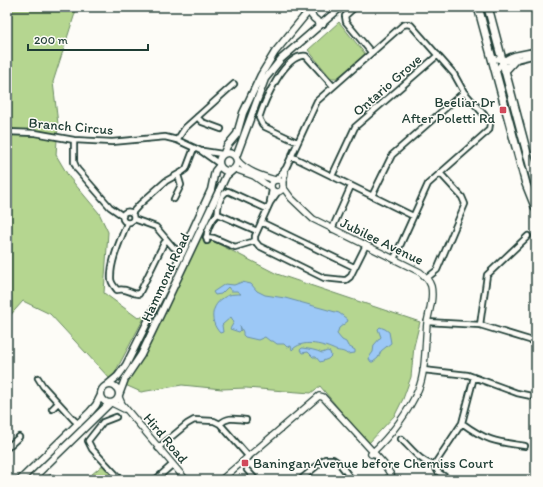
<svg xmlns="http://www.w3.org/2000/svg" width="543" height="487" viewBox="0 0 543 487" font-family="Itim,sans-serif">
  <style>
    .green { fill: #b5d690; stroke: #6a8a62 }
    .water { fill: #9cc8f6; stroke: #6a90a8 }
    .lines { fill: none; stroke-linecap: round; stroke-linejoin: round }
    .minor-casing { stroke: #1f3d34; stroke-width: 8 }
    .tertiary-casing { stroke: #1f3d34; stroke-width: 8 }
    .secondary-casing { stroke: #1f3d34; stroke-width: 9 }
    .trunk-casing { stroke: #1f3d34; stroke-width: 10 }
    .minor { stroke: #fdfcf7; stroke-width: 4.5 }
    .tertiary { stroke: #fdfcf7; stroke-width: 5.5 }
    .secondary { stroke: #fdfcf7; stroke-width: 6 }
    .trunk { stroke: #fdfcf7; stroke-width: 7 }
    .poi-dot { fill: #d1495b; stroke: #fdfcf7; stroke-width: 1.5 }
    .labels { text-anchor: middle; stroke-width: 3; stroke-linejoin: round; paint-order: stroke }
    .street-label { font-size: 14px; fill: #1f3d34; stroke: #fdfcf7 }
    .poi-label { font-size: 14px; fill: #1f3d34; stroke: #fdfcf7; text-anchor: end }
  </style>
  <rect width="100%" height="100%" fill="#fdfcf7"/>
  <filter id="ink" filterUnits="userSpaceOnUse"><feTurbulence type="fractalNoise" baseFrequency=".025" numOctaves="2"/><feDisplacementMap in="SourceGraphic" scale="8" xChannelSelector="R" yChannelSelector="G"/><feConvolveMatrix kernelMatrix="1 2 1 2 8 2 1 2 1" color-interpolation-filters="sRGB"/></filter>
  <g filter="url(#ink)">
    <path class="green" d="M7,7H77L53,82L58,124L56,155L69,177L99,213L108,232L104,293L138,318L145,316L111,380L50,314L23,301L7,319Z
      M339,22L366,55L337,78H331L308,50Z
      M201,235L277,274L420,322L414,346L411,377L403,399L395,415L368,444L320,386L311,393L246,388L222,389L182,385L141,392L123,384Z
      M104,464L118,480H85Z"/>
    <path class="water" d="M242,282L251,284L257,291L265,295L285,298L339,313L347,319L348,321L339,328L337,334L342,340L346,342L348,346L355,350V353L347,354C343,350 338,352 333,349C321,344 302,339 292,350L291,346L287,347L284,344H277L273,341H270L265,337L258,340L245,337L243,335V332L240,326L241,330L239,332L230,329L234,322L231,317L222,325L223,332L220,333C208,320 211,302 229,295C232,294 238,294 241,294L237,291H231L228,287L221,294L215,295L213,292L225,284L234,285Z
      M380,327L385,329L389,332L391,343L381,351L378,358L373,362H371L369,359L370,356L373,352L374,345L381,337L378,329Z
      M302,348C309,349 316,350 322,353L327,351L330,352L331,356L328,359L320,362L316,357H313L308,352L302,353L300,350Z"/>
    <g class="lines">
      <g class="minor-casing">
        <path id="minor" d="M355,7L345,16L346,22L371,52
          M492,57C506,65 521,58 536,55
          M496,73C503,53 518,55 536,51
          M197,117L202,122L221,129
          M7,132L35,133L74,140L112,142L165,137L177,140L201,151L218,163
          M74,140V162L77,169L110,207L123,216
          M177,140L185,128L234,84
          M297,142L265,127L262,124L259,118C264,102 285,53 306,56L333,86
          M203,151L222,154
          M291,156L413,216
          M332,176L355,127L438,55
          M276,180L286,168L317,101L403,25L407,24L411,25L454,74L464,92L487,118L490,124L489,130L428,184L394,259
          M283,184L285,172
          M277,193L270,203L255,236V241L259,246L324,278L343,280H346L350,277L366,245
          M372,196L392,155L464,92
          M174,199L181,185L178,175
          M270,201L272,190
          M122.5 217a5.5 5.5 0 1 1 11 0a5.5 5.5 0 1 1-11 0Z
          M132,213L140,204L166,181L182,172L186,169L194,148
          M218,214C217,206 221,194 228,191L267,209
          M134,219L156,227L173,247L182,253
          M261,222L354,267
          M127,223C121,239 110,261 111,279C111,283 115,287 117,290C127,287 130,294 139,294L164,243L167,240
          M332,229L351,186
          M206,237L214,238L235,247L255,241
          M207,241C205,233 211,219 218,214L257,231
          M427,278L437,270L465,204L462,197L440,173
          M427,322L480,325L536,342
          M480,325L487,275L528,236
          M533,341L536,332
          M423,370L468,375L517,393L536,397
          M38,378L43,386L74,420L79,424
          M52,409L58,403
          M116,417L103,422L88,441L92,449L121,480
          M462,423C486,441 497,442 525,446
          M220,424C229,416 235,419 246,420
          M401,439C411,448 420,462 434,465L438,472L450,480
          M7,448L19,437
          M158,448L187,424L194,420L214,421L220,424L249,457
          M434,465L462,423L474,377
          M247,470L256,480
          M48,480L52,478L58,480
          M155,480L172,465
          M300,480L325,459H333L339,463L352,480
          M386,480L391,475"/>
      </g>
      <g class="tertiary-casing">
        <path id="tertiary" d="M237,160C246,171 261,176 275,180
          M235,169L254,176L271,188
          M271 186a6 6 0 1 1 12 0a6 6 0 1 1-12 0Z
          M283,187L291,198L313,219L420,272C425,276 429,280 431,286C434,298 429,311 427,323C425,342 426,373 418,390C407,415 390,436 371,454
          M119,397L122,404L186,480
          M112,403L124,409
          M221,480L319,396L323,397L384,464L391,475"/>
      </g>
      <g class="secondary-casing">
        <path id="secondary" d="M309,10C312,17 315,21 323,24
          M219 162a9 9 0 1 1 18 0a9 9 0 1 1-18 0Z
          M224,153L227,146L237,134L243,113L261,75L275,52L312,7
          M236,157L265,79L281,59L341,7
          M101 394a9 9 0 1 1 18 0a9 9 0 1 1-18 0Z
          M106,386L118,376L126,365L182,253L211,190L215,171L219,166
          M119,395L125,379L141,355L165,305L226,176L233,170
          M20,480L90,412L96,405L101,395
          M31,480L110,403"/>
      </g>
      <g class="trunk-casing">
        <path id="trunk" d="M478,7L526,184L536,209
          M488,7L536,187
          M505,71L515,60"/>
      </g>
      <use href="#minor" class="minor"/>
      <use href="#tertiary" class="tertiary"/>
      <use href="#secondary" class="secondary"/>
      <use href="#trunk" class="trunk"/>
    </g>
  </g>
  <g class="poi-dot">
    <rect x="499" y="106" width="8" height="8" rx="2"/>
    <rect x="241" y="459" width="8" height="8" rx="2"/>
  </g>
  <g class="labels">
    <g class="street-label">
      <text transform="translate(387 85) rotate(-41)" y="5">Ontario Grove</text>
      <text transform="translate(71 126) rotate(5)" y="5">Branch Circus</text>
      <text transform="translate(382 241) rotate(26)" y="5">Jubilee Avenue</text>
      <text transform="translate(165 277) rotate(-65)" y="5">Hammond Road</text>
      <text transform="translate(166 438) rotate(50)" y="5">Hird Road</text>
    </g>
    <g class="poi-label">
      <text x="495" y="107">Beeliar Dr<tspan x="495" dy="16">After Poletti Rd</tspan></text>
      <text x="253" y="468" text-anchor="start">Baningan Avenue before Cherniss Court</text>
    </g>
  </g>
  <rect width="543" height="487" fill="none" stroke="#fdfcf7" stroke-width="24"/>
  <rect x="12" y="12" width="519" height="463" fill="none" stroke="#1f3d34" stroke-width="1.5" filter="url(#ink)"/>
  <path d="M28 44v6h120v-6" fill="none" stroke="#1f3d34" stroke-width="2"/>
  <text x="34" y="44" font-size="12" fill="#1f3d34" stroke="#fdfcf7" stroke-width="3" paint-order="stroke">200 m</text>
</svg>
